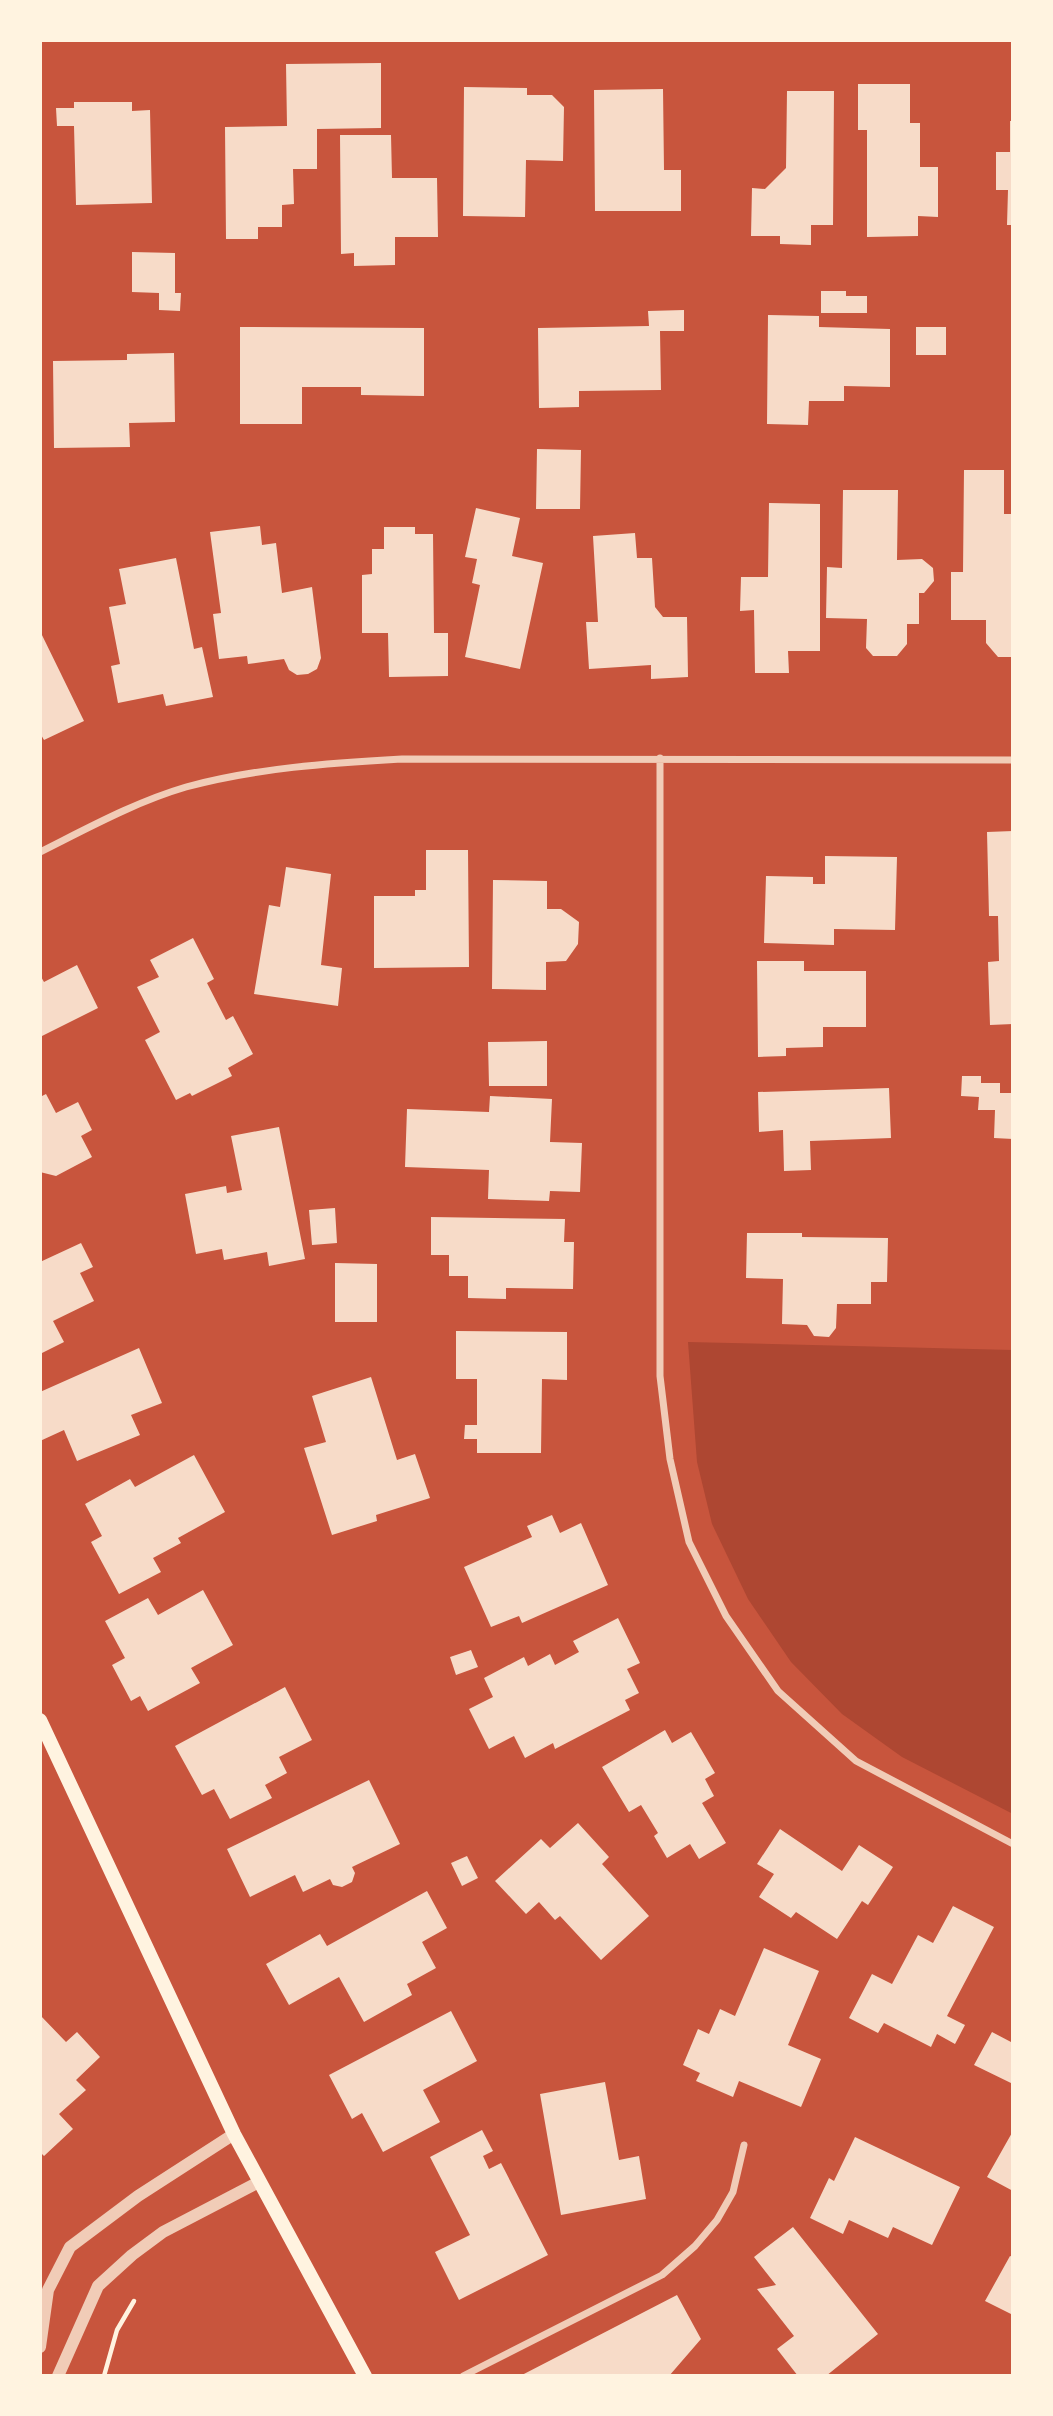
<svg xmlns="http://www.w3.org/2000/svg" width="1053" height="2416" viewBox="0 0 1053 2416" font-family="Quicksand,sans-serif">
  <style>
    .green { fill: #ae4732 }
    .building { fill: #f7dbc8 }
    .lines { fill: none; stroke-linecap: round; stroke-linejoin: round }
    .path { stroke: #fff3e0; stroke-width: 4.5 }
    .minor { stroke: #f1ccb7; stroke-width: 7 }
    .tertiary { stroke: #f1ccb7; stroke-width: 12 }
    .secondary { stroke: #fff3e0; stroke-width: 14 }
  </style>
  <rect width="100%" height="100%" fill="#c8553d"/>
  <path class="green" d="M688,1342L1013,1350V1814L902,1757L842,1714L791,1662L748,1599L712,1524L697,1462Z"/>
  <path class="building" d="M381,63V128L317,129V169H293L294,204L282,205V227H258V239H226L225,127L287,126L286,64Z
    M858,84H910V123H920V167H938V217L918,216V236L867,237V130H858Z
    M464,87L527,88V95H552L564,107L563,161L526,160L525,217L463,216Z
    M663,89L664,170H681V211H595L594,90Z
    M787,91H834L833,225H811V245L780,244V236H751L752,188L765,189L786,168Z
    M74,102H132V111L150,110L152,203L76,205L74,126H57L56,108H74Z
    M1010,121H1013V225H1007L1008,190H996V152H1010Z
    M340,135H391L392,178H437L438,237H395V265L354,266V253L341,254Z
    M132,252L175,253V293H181L180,311L159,310V293L132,292Z
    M821,291H846V296H867V313H821Z
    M684,310V331H660L661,390L579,391V407L539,408L538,328L649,326L648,311Z
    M768,315L819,316V327L890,329V387L844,386V401H809L808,425L767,424Z
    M240,327L424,328V396L361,395V387H302V424H240Z
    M916,327H946V355H916Z
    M174,353L175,422L129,423L130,447L54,448L53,361L127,360V354Z
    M537,449L581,450L580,509H536Z
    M964,470H1004V514H1013V657H998L986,643V620H951V572H963Z
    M843,490H898L897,560L922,559L933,568L934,581L924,593H919V624H907V644L897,656H873L866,648L867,619L826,618L827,567L842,568Z
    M769,503L820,504V651H788L789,673H755L754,610L740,611L741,577H768Z
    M476,508L520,518L512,556L543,563L520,669L465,657L480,585L472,583L477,559L465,557Z
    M260,526L262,545L276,543L282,593L312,587L321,658L317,669L308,674L297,675L289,670L284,659L248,664L247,656L219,659L213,614L221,613L210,532Z
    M384,527H415V534H433L434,633H448V676L389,677L388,633H362V575L372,574V549H384Z
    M635,533L637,558H652L655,607L663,617H687L688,677L651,679V665L589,669L586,622H598L593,536Z
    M176,558L194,649L202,647L213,697L166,706L163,694L118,703L111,666L120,664L109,607L126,604L119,569Z
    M40,631L84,721L44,740L40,733Z
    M1013,831V1024L990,1025L988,962L999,961L998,916H989L987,832Z
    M426,850H468L469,967L374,968V896H415V890H426Z
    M825,856L897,857L895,930L834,929V945L764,943L766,876L813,877V884H825Z
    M286,867L331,874L321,965L342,968L338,1006L254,994L269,905L280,907Z
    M493,880L547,881V909H561L579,922L578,944L566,961L546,962V990L492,989Z
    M193,938L214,979L207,983L226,1020L233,1016L253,1054L228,1068L232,1076L192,1096L190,1093L176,1100L145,1040L160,1032L137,987L159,977L150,960Z
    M757,961H804V971H866V1027H823V1047L786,1048V1056L758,1057Z
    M77,965L98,1008L40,1037V975L44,982Z
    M547,1041V1086H489L488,1042Z
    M962,1076H981V1083H1000V1093H1013V1139L994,1138L995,1110H978L979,1097L961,1096Z
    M889,1088L891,1138L810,1141L811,1170L784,1171L783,1130L759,1132L758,1092Z
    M46,1094L56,1113L78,1102L92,1130L81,1136L92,1157L56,1176L40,1172V1097Z
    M490,1096L552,1099L550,1142L582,1143L580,1192L550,1191L549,1201L488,1199L489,1170L405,1167L407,1109L489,1112Z
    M279,1127L305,1259L269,1266L267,1252L224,1260L222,1249L196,1254L185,1194L226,1186L227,1193L242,1190L231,1136Z
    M335,1208L337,1243L312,1245L309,1210Z
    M431,1217L565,1219L564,1242H574L573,1289L506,1288V1299L468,1298V1276H449V1255H431Z
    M747,1233H802V1237L888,1238L887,1282H871V1304H837L836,1328L829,1337L814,1336L807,1325L782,1324L783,1279L746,1278Z
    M81,1243L93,1267L80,1273L94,1301L53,1321L64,1342L40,1354V1262Z
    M335,1263L377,1264V1322H335Z
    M456,1331L567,1332V1380L542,1379L541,1453H477V1439H464L465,1425H477V1379H456Z
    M139,1348L162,1403L131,1415L140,1435L77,1461L64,1430L40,1441V1392Z
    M371,1377L397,1460L415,1454L430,1498L376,1515L377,1521L332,1535L304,1448L326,1442L312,1396Z
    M194,1455L225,1512L178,1538L181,1543L153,1558L161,1572L119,1594L91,1542L102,1536L85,1504L130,1479L135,1487Z
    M552,1515L560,1533L581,1523L608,1585L522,1623L519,1616L491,1627L464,1567L532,1537L527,1526Z
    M203,1590L233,1645L191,1668L200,1683L148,1711L140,1696L131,1701L112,1665L125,1658L105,1621L148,1598L158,1615Z
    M618,1618L640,1663L627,1669L639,1693L625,1700L630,1710L555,1749L553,1743L525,1758L514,1736L489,1749L469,1709L493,1697L484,1678L524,1657L528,1666L550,1654L555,1665L579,1652L573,1641Z
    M471,1650L478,1667L456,1675L450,1657Z
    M285,1687L312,1740L279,1757L287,1773L265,1785L272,1798L230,1819L214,1789L202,1795L175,1746Z
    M665,1730L672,1743L691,1732L715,1773L705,1779L714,1796L702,1803L726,1843L699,1859L690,1844L667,1858L654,1836L658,1833L641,1805L629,1812L602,1767Z
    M369,1780L400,1844L352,1867L355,1873L352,1882L342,1887L333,1885L330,1879L303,1892L295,1875L250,1897L227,1849Z
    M578,1823L609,1857L602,1864L649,1916L601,1960L560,1916L555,1920L539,1902L526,1914L495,1881L541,1839L550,1848Z
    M780,1829L842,1871L859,1845L893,1867L868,1905L862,1901L837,1939L796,1912L791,1918L759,1897L774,1874L757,1864Z
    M467,1856L478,1878L462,1886L451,1863Z
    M427,1891L447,1928L422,1942L436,1968L407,1984L412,1995L364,2022L339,1977L289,2005L266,1964L320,1934L327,1946Z
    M953,1906L994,1927L947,2016L965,2025L955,2044L937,2034L931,2047L884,2023L878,2033L849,2018L872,1974L892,1984L918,1935L933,1943Z
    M764,1948L819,1971L788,2045L821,2059L801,2107L739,2081L733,2097L696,2081L700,2073L683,2065L698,2029L709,2034L720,2009L735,2016Z
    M451,2011L477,2061L423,2090L440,2122L383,2152L362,2113L352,2119L329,2075Z
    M40,2015L66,2042L77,2032L100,2057L76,2080L86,2090L59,2114L73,2129L44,2156L40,2152Z
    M992,2032L1011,2042L1013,2037V2084L974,2065Z
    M605,2082L619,2160L639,2156L646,2199L561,2215L540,2094Z
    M482,2130L493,2151L483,2156L489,2169L501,2163L548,2255L459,2300L435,2252L470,2235L430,2157Z
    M1013,2131V2191L987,2177Z
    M855,2137L960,2187L932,2245L893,2227L888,2238L849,2220L843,2234L810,2218L829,2178L834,2181Z
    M793,2227L878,2334L826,2376H798L777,2349L794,2336L757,2289L776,2285L754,2257Z
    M1010,2256L1013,2257V2315L985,2301Z
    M677,2295L701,2339L669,2376H520Z"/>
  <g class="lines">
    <path class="path" d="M104,2376L117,2330L134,2301"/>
    <path class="minor" d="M660,758V1376L670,1459L689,1542L726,1616L778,1691L856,1761L1013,1844
      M40,852C88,828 135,802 186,787C256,768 330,763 402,759L1013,760
      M463,2376L662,2275L695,2246L717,2220L733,2192L744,2145"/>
    <path class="tertiary" d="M40,2347L48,2290L70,2247L138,2196L234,2134
      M58,2376L98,2286L132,2255L163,2232L259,2182"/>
    <path class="secondary" d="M40,1720L234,2134L365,2376"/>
  </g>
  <rect width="1053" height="2416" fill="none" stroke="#fff3e0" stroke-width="84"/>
</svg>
